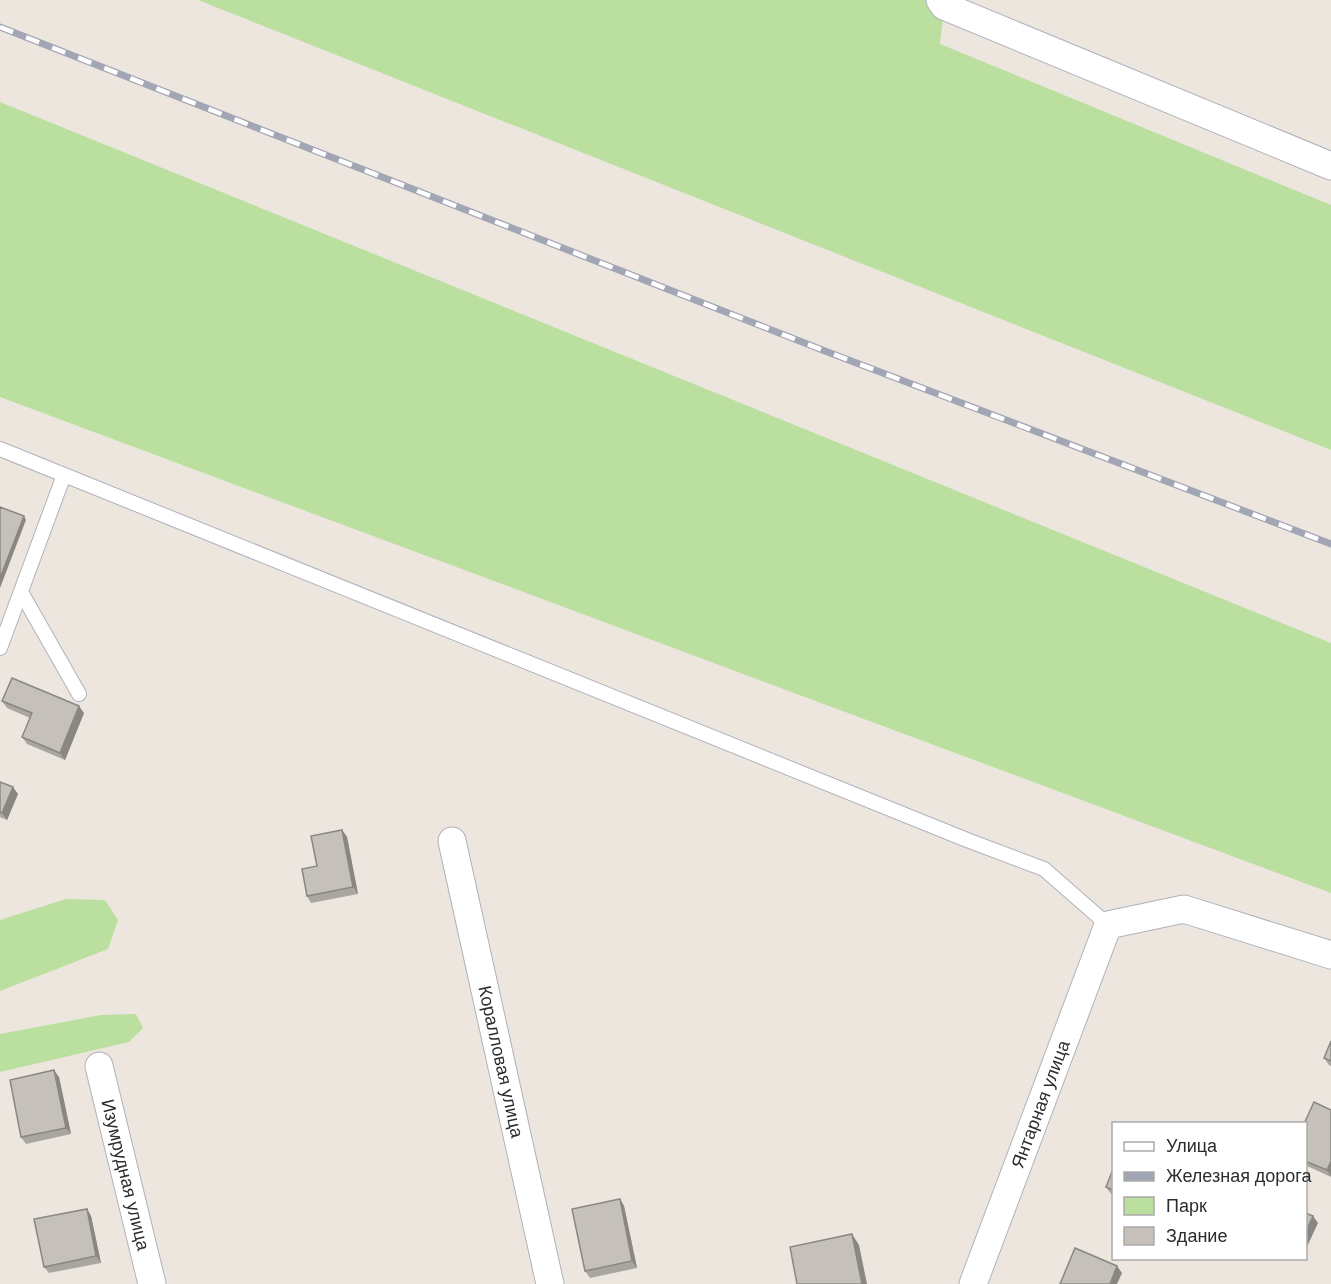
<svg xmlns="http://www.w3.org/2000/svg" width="1331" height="1284" viewBox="0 0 1331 1284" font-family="'DM Sans',sans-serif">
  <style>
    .green { fill: #badf9f }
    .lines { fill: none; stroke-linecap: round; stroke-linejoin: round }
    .service-casing { stroke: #afb2bb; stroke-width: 16 }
    .minor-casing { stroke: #afb2bb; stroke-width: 29 }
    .service { stroke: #fff; stroke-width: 14 }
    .minor { stroke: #fff; stroke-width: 27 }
    .rail-casing { stroke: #a2a6b4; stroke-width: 7 }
    .rail { stroke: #fff; stroke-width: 4.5; stroke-dasharray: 14; stroke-linecap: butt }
    .wall { fill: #a9a6a0 }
    .shaded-wall { fill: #8a8782 }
    .building { fill: #c5c1ba; stroke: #8a8782; stroke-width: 1.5 }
    .labels { text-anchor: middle; stroke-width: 4.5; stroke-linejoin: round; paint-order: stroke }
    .street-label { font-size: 18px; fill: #2c2c2c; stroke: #fff }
  </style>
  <rect width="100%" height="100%" fill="#ece6df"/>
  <path class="green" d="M198,0H945L940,44L1331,205V450Z
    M0,102L1331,643V893L0,397Z
    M66,899L105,900L118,920L108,949L0,991V920Z
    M136,1014L143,1028L129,1042L0,1072V1034L101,1015Z"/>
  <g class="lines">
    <g class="service-casing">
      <path id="service" d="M0,449L967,840L1044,869L1108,925
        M21,592L79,694
        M0,648L64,475"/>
    </g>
    <g class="minor-casing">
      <g id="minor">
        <path d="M940,0L944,6L1331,166"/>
        <path id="s1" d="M452,841L550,1284"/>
        <path id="s2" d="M99,1066L152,1284"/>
        <path id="s3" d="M973,1284L1108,925L1184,909L1331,955"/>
      </g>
    </g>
    <use href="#service" class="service"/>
    <use href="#minor" class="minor"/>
    <g class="rail-casing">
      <path id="rail" d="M0,27L825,351L1331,544"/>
    </g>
    <use href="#rail" class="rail"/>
  </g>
  <path class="wall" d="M2,701L84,713L65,760L27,744L22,737L30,718L7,708Z
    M0,782L18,794L7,820L0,817Z
    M342,830L347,837L358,894L311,903L307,896L317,866Z
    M1331,1041V1066L1329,1065L1324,1058Z
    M59,1077L71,1134L26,1144L21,1137Z
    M1331,1110V1177L1305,1165V1124Z
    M1113,1169V1195L1111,1194L1106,1187Z
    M620,1199L624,1206L637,1268L590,1278L585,1271Z
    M87,1209L91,1216L101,1263L49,1273L44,1267Z"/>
  <path class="shaded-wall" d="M24,516L26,520L0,588V578Z
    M79,706L84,713L65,760L60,753Z
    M13,787L18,794L7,820L2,813Z
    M342,830L347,837L358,894L353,887Z
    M54,1070L59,1077L71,1134L66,1128Z
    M1331,1161V1176L1327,1170Z
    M620,1199L624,1206L637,1268L632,1261Z
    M87,1209L91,1216L101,1263L96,1256Z
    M1313,1216L1318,1223L1305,1251V1233Z
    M852,1234L859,1245L867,1284H862Z
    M1117,1266L1122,1273L1117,1284H1110Z"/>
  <path class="building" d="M0,507L24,516L0,578Z
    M12,678L79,706L60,753L22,737L32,713L2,701Z
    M0,782L13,787L2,813L0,812Z
    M342,830L353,887L307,896L302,869L317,866L311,836Z
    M1331,1041V1061L1324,1058Z
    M54,1070L66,1128L21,1137L10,1080Z
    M1314,1102L1331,1110V1161L1327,1170L1305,1161V1124H1304Z
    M1113,1169V1190L1106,1187Z
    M620,1199L632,1261L585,1271L572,1209Z
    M87,1209L96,1256L44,1267L34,1219Z
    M1305,1213L1313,1216L1305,1233Z
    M852,1234L862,1284H797L790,1247Z
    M1075,1248L1117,1266L1110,1284H1060Z"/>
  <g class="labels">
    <g class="street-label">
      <text dy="6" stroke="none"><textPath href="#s1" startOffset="226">Коралловая улица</textPath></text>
      <text dy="6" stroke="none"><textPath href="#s3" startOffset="192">Янтарная улица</textPath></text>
      <text dy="6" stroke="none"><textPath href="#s2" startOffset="112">Изумрудная улица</textPath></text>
    </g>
  </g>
  <rect x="1112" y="1122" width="195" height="138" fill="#ffffff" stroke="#ababab" stroke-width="1.5"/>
  <rect x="1124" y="1142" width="30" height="9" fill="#ffffff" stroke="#ababab" stroke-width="1.5"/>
  <text x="1166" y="1152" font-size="18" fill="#2c2c2c">Улица</text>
  <rect x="1124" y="1172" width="30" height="9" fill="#a2a6b4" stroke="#ababab" stroke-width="1.5"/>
  <text x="1166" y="1182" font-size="18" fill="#2c2c2c">Железная дорога</text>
  <rect x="1124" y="1197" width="30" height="18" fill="#badf9f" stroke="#ababab" stroke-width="1.5"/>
  <text x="1166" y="1212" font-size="18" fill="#2c2c2c">Парк</text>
  <rect x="1124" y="1227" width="30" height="18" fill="#c5c1ba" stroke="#ababab" stroke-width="1.5"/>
  <text x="1166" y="1242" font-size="18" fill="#2c2c2c">Здание</text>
</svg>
